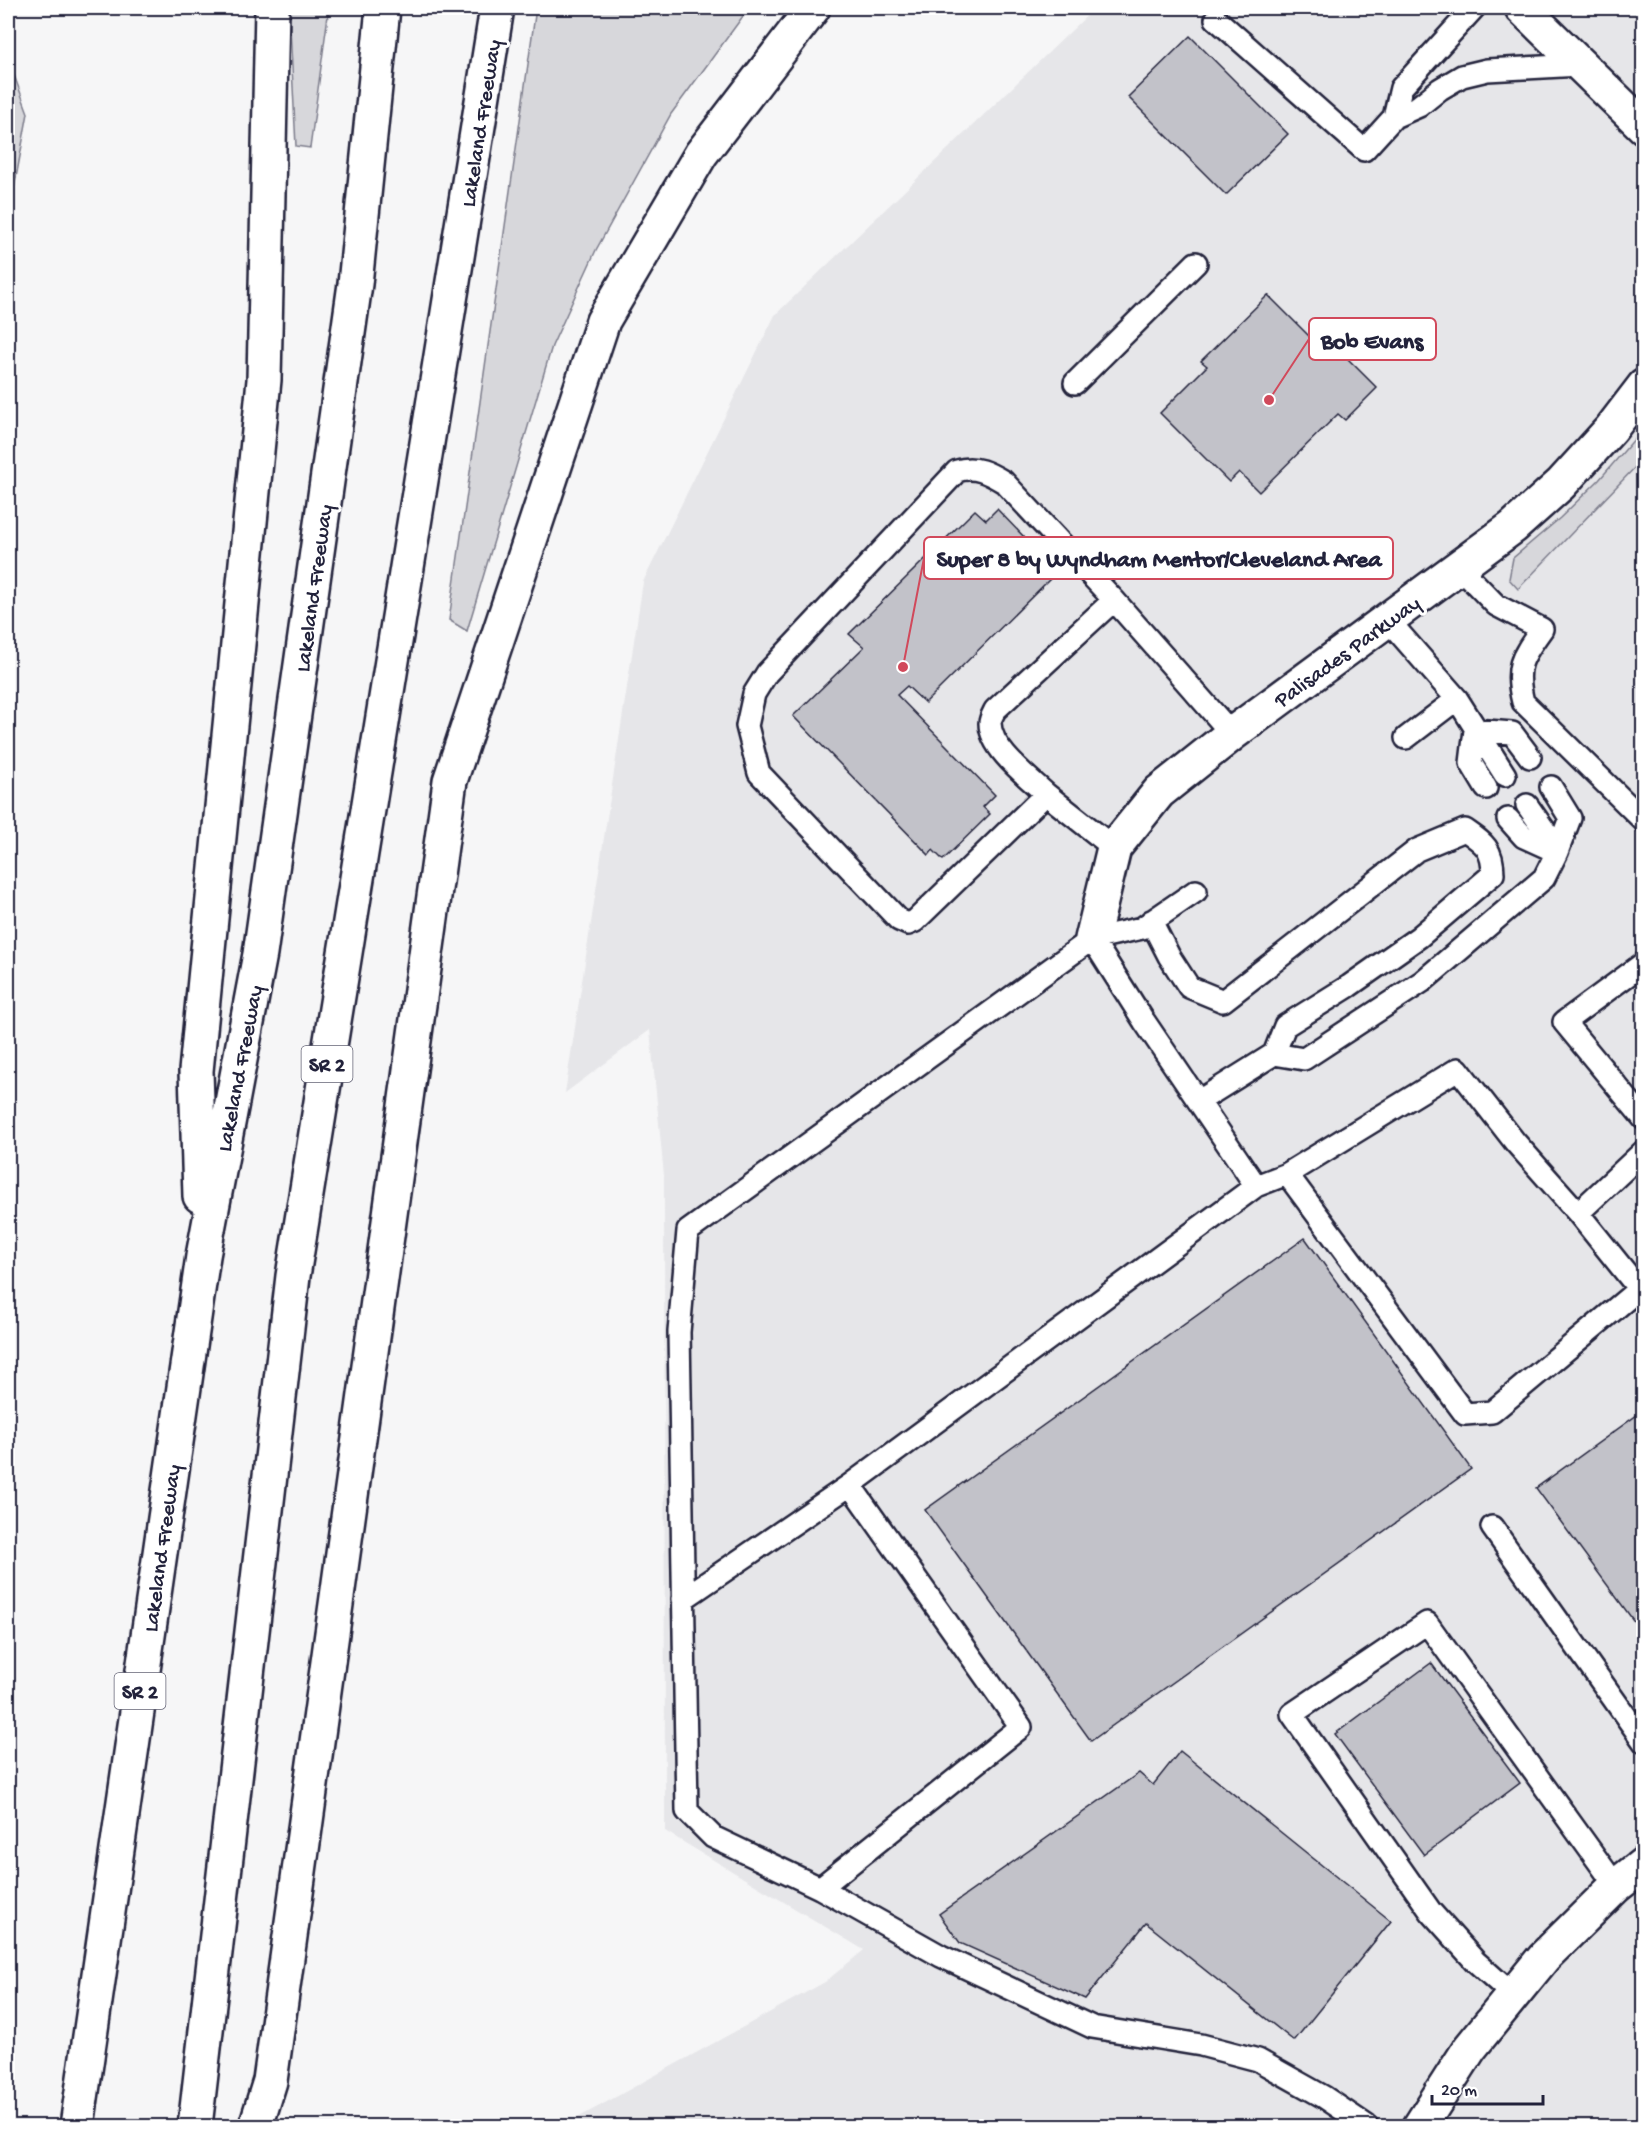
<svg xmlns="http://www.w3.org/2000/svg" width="1651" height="2134" viewBox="0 0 1651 2134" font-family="'Gochi Hand',sans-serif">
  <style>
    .built { fill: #e6e6e9 }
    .green { fill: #d7d7db; stroke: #7c7c8b; stroke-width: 1.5 }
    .building { fill: #c2c2c9; stroke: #22223b; stroke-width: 1.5 }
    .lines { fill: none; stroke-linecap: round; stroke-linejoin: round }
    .lane-casing { stroke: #22223b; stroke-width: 26 }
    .street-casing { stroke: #22223b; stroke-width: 38 }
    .secondary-casing { stroke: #22223b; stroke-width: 38 }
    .highway-casing { stroke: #22223b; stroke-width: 38 }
    .lane { stroke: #fff; stroke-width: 21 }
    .street { stroke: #fff; stroke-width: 33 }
    .secondary { stroke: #fff; stroke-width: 33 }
    .highway { stroke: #fff; stroke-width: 33 }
    .labels { text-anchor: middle; stroke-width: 6; stroke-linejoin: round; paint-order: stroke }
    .shield { fill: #fff; stroke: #646476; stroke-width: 1.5 }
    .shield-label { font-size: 21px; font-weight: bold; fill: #22223b }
    .street-label { font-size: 22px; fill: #22223b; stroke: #fff }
    .leader { fill: none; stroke: #d1495b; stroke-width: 2 }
    .callout-dot { fill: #d1495b; stroke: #fff; stroke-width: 2 }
    .callout { fill: #fff; stroke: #d1495b; stroke-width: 2 }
    .callout-label { font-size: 24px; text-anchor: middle; font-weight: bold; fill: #22223b }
  </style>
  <rect width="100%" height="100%" fill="#f6f6f7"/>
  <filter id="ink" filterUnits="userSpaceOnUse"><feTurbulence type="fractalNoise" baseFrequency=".0167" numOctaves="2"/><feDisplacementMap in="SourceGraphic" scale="12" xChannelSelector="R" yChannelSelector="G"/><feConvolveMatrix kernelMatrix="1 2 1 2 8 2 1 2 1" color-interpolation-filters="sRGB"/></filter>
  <g filter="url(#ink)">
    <path class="built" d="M1095,8H1499L1643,148V2126H563L825,1982L864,1950L665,1831L664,1176L650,1030L565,1093L643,582L775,315Z
      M1535,8H1643V113Z"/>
    <path class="green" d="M289,8H329L310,148L296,146Z
      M536,8H749L671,114L596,250L552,346L467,631L449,620Z
      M8,59L28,113L8,221Z
      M1643,429V459L1518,589L1509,579L1513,558L1560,518L1599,480Z"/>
    <path class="building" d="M1190,36L1288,134L1226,195L1128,97Z
      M1268,295L1324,351L1332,343L1377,388L1345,420L1338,414L1259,492L1239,472L1229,482L1160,413L1207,366L1201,361Z
      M997,509L1053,567L1047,572L1052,577L925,703L907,686L897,695L995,795L983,807L990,814L943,860L933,850L929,855L793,716L864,647L849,634L975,510L986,520Z
      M1305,1238L1471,1469L1091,1741L925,1510Z
      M1644,1410V1635L1536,1488Z
      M1431,1663L1520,1783L1424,1855L1335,1734Z
      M1180,1751L1391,1921L1294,2041L1146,1923L1085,1999L960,1943L939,1914L1139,1773L1153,1785Z"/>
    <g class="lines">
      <g class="lane-casing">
        <path id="lane" d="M1216,19L1364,150L1394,117L1419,106L1440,89L1462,76L1487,70L1580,65
          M1394,117L1401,88L1474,8
          M1075,383L1196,263
          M1459,567L1496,605L1542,629C1522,657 1514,666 1523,702L1644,821
          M1387,619L1457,699L1505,775
          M1406,738L1457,699
          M1486,788L1471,763L1475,730L1512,733L1530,757
          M1046,794C1028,777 990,749 990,723C990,719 993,714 995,710L1114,600
          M1508,819L1524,837L1557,852L1570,818L1551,787
          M1114,848L1046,794L915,921L908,924L899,920L759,773L747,726L754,694L767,673L957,471C975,465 989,473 1004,482L1114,600L1232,734
          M1196,891L1142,928L1092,939L688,1231L679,1332L687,1811L713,1837L820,1888L941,1956L1092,2027L1201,2045L1258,2060L1324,2097L1367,2126
          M1151,921L1169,956L1189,987L1223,1001L1417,850L1465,830C1484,843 1493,849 1493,874L1419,937L1349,986L1285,1026L1274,1054L1199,1101
          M1092,939L1144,1021L1256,1186L1287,1174L1458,1069L1515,1142L1578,1213L1639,1289L1492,1412L1465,1414L1287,1174
          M1644,963L1564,1022L1644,1119
          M1274,1054L1304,1059L1423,981L1544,878L1557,852L1550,838L1527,805
          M1578,1213L1644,1151
          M1492,1527L1644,1742
          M683,1599L850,1485
          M820,1888L1021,1727L850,1485L1256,1186
          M1513,1995L1475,1961L1431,1912L1292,1714L1427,1623L1616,1886"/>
      </g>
      <g class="street-casing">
        <path id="street" d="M1092,939L1114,848L1159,792L1232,734L1513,527L1561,484L1611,429L1644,386
          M1420,2126L1470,2048L1544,1957L1616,1886L1644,1864"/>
      </g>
      <g class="secondary-casing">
        <path id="secondary" d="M1522,8L1644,127"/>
      </g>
      <g class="highway-casing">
        <path id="highway" d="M200,1196L196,1071L264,380L272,8
          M77,2126L203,1256L260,954L355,284L383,8
          M195,2126L293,1276L497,8
          M256,2126L270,2081L450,781L603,321L701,154L813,8"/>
      </g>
      <use href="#lane" class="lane"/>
      <use href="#street" class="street"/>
      <use href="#secondary" class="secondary"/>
      <use href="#highway" class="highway"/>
    </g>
  </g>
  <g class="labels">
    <g class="shield">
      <rect x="301.5" y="1046" width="51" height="36" rx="4.5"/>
      <rect x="114.5" y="1673" width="51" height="36" rx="4.5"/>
    </g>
    <g class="shield-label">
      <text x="327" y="1071">SR 2</text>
      <text x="140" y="1698">SR 2</text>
    </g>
    <g class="street-label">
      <text transform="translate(479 123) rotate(-81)" y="8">Lakeland Freeway</text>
      <text transform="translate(312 588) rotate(-82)" y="8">Lakeland Freeway</text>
      <text transform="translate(1346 650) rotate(-36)" y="8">Palisades Parkway</text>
      <text transform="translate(238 1068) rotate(-79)" y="8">Lakeland Freeway</text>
      <text transform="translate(160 1548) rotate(-82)" y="8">Lakeland Freeway</text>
    </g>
  </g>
  <path class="leader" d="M1269 400L1309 339M903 667L924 558"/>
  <g class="callout-dot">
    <circle cx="1269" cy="400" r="6"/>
    <circle cx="903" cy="667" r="6"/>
  </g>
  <g class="callout">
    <rect x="1309" y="318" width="127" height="42" rx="6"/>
    <rect x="924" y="537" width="469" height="42" rx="6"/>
  </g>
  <g class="callout-label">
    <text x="1372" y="348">Bob Evans</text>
    <text x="1159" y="566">Super 8 by Wyndham Mentor/Cleveland Area</text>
  </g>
  <rect width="1651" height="2134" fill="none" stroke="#fff" stroke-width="30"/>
  <rect x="15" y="15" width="1621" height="2104" fill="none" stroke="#22223b" stroke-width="2" filter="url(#ink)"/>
  <path d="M1432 2095v9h111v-9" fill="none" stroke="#22223b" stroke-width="3"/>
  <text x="1441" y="2095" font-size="18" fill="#22223b" stroke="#ffffff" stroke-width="4.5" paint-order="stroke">20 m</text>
</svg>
